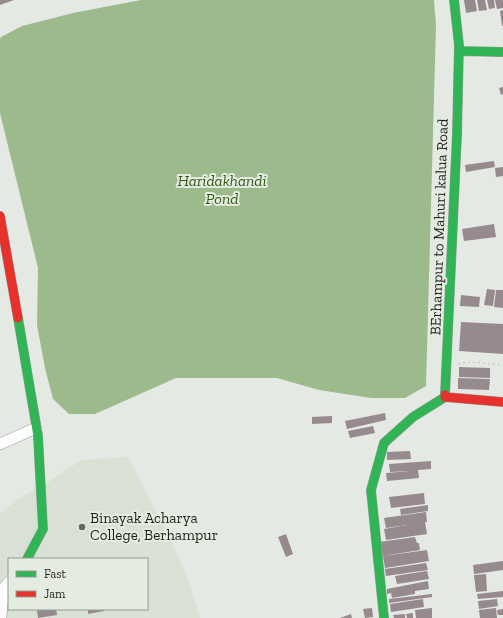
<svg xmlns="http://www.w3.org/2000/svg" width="503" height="618" viewBox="0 0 503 618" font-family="'Zilla Slab',serif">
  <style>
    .built { fill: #d9e1d4; fill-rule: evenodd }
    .water { fill: #9cba8c }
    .building { fill: #968a8e }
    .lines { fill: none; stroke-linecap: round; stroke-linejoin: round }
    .street-casing { stroke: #9ea19c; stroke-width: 12 }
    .fast-casing { stroke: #9ea19c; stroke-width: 10 }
    .jam-casing { stroke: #9ea19c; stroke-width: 10 }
    .path { stroke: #d0d1d0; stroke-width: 2; stroke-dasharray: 2 3; stroke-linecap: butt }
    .street { stroke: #fbfcfb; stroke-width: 11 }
    .fast { stroke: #30b455; stroke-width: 9 }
    .jam { stroke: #e5322d; stroke-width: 9 }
    .poi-dot { fill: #636661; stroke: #e4ece1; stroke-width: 1.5 }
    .labels { text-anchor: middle; stroke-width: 4; stroke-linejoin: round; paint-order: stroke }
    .street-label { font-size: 15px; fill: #1d1f1b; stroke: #e4ece1 }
    .poi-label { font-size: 15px; fill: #1d1f1b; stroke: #e4ece1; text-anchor: start }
    .water-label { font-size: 16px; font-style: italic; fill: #325916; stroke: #e4ece1 }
  </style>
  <rect width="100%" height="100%" fill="#e5e9e4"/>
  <path class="built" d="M128,457L171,541L188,579L200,618H0V514L18,499L48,482L81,460ZM9,559H147V609H9Z"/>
  <path class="water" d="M141,0H434L436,25L426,386L405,398H371L319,390L277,378H176L95,414H69L53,399L45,368L37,325L38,268L0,113V39L1,37L22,26L73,13Z"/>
  <path class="building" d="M0,0H14L0,5Z
    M464,0H475L477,11L466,13Z
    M477,0H485L487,10L479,11Z
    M487,0H494L495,8L489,9Z
    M495,0H503V8L497,9Z
    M503,10V26H502L500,11Z
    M503,87V94L501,95L499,88Z
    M494,161L495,167L466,172L465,165Z
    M503,167V176L496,177L495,168Z
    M494,224L496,237L464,241L462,229Z
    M487,289L495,290L493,306L484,305Z
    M496,290H503V308L494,307Z
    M461,295L480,297L479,307L460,306Z
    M461,322L503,324V354L459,351Z
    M459,367L490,368V378L459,377Z
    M458,378L490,379L489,390L458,389Z
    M385,413L386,420L347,429L345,421Z
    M332,416V423L312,424V417Z
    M373,426L375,433L350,438L348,431Z
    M410,451L411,459L387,460V452Z
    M431,461V469L418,470L419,478L387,481L386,473L410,471L390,472L389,464Z
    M424,493L425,504L391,508L389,497Z
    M428,505V511L401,515L400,509Z
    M426,512L427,522H425L427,534L386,540L384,529L407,525L386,528L384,518Z
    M286,534L293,554L286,557L278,537Z
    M415,537L417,543H419L420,550L383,556L379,542Z
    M427,550L429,561L385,568L383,556Z
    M503,561V570L474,574L473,565Z
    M426,563L428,570L386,576L385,569Z
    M427,571L429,579L397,584L395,576Z
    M486,574L487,591L476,592L474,575Z
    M428,581L429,589L415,591V594L392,598L391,593L387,594V589Z
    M503,591V597L478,599L477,594Z
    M432,594V597L389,603V599Z
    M423,599L424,607L391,612L390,604Z
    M497,599L498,606L479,609L478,601Z
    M372,608L373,617L365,618L363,609Z
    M432,608V618H416L415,610Z
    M496,608L497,618H480L479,610Z
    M46,609H56L57,615L38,618L37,610Z
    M88,609H104V611L88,614Z
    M503,609V615H498L497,610Z
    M413,613V618H407L406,614Z
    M351,614L352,618H340Z
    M405,614V618H394L393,615Z"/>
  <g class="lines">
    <g class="street-casing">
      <path id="street" d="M0,444L36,428
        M1,616L4,588L9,582"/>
    </g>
    <g class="fast-casing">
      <path id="fast" d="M459,51L503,52
        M18,318L38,436L43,529L27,559
        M445,395L457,134L459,45L454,0
        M384,618L371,490L384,443L413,417L445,397"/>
    </g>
    <g class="jam-casing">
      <path id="jam" d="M0,216L18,318
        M445,395V397L503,402"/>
    </g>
    <path class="path" d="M458,364L472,362L503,365"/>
    <use href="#street" class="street"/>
    <use href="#fast" class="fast"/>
    <use href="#jam" class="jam"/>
  </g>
  <circle class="poi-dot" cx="82" cy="527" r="4"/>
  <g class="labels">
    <g class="street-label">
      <text transform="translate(439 227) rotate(-88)" y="5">BErhampur to Mahuri kalua Road</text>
    </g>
    <g class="poi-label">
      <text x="90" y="523">Binayak Acharya<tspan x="90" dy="17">College, Berhampur</tspan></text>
    </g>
    <g class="water-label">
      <text x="222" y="186">Haridakhandi<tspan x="222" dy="18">Pond</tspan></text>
    </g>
  </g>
  <rect x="8" y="558" width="140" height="52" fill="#e4ece1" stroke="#949a92"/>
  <rect x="16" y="571" width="20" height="6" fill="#30b455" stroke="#949a92"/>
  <text x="44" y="578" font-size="12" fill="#1d1f1b">Fast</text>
  <rect x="16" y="591" width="20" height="6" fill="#e5322d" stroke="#949a92"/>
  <text x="44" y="598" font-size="12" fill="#1d1f1b">Jam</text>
</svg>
